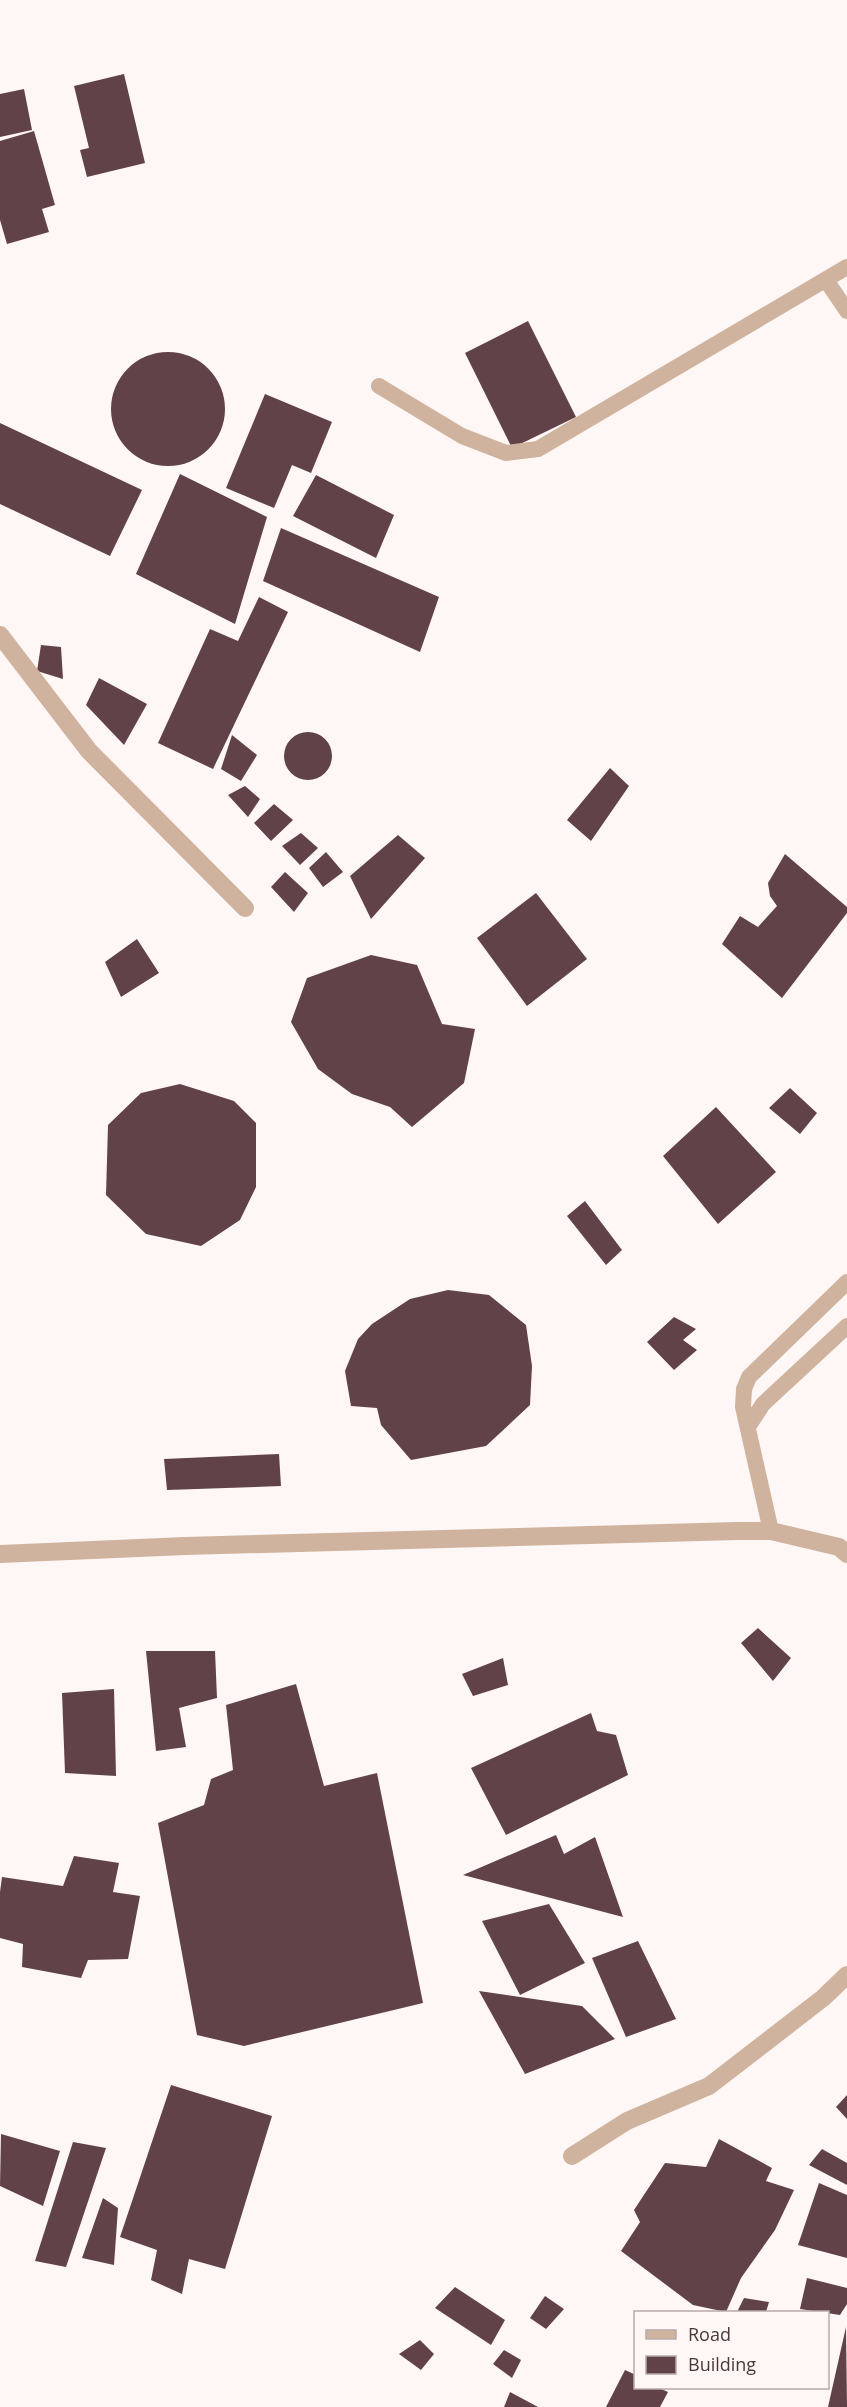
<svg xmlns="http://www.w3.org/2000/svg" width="847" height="2407" viewBox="0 0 847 2407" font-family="'Open Sans',sans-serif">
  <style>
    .building { fill: #614248 }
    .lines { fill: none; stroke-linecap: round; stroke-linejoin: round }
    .lane { stroke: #cfb39e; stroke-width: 16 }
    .street { stroke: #cfb39e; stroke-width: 18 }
  </style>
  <rect width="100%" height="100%" fill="#fff7f5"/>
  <path class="building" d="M124,74L145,163L87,177L80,150L89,148L74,86Z
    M24,89L32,130L0,137V94Z
    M34,131L55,205L42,209L49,232L7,244L0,220V141Z
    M528,321L576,417L512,448L465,353Z
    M111 409a57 57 0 1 1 114 0a57 57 0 1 1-114 0Z
    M265,394L332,422L311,473L292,465L274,508L226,488Z
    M0,423L142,490L110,556L0,504Z
    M180,474L267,517L235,624L136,574Z
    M316,475L394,515L376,558L293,516Z
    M281,528L439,597L420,652L263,581Z
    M259,597L288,612L213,769L158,743L210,629L238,641Z
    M41,645L61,647L63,679L37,671Z
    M99,678L147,704L124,745L86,705Z
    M284 756a24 24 0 1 1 48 0a24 24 0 1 1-48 0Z
    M232,735L257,755L241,781L221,769Z
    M610,768L629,786L591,841L567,820Z
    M245,786L260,799L248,817L228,795Z
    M274,804L293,820L271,841L254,823Z
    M301,833L318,848L300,865L282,846Z
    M398,835L425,858L371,919L350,876Z
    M326,852L343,872L323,887L309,868Z
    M785,854L847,907V913L782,998L722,944L740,916L758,927L777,906L770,896L768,883Z
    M285,872L308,893L294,912L271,887Z
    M536,893L587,959L527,1006L477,938Z
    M137,939L159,973L121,997L105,962Z
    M371,955L417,965L442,1024L475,1029L464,1083L412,1127L390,1107L352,1094L318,1069L291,1022L307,978Z
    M180,1084L234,1101L256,1123V1187L240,1220L201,1246L146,1234L106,1195L108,1125L141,1093Z
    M790,1088L817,1113L800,1134L769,1108Z
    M716,1107L776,1172L718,1224L663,1156Z
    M585,1201L622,1250L606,1265L567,1216Z
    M448,1290L489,1295L526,1325L532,1366L530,1405L486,1446L411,1460L381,1425L377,1408L351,1406L345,1371L358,1339L372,1324L410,1299Z
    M674,1317L696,1329L683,1340L697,1350L674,1370L647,1342Z
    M279,1454L281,1486L167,1490L164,1459Z
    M758,1628L791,1658L773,1681L741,1643Z
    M146,1651H215L217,1698L179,1708L186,1747L156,1751Z
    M503,1658L508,1685L473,1696L462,1674Z
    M296,1684L324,1786L377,1773L423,2003L244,2046L197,2035L158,1823L204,1805L211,1779L233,1770L226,1705Z
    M114,1689L116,1776L65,1773L62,1693Z
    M591,1713L597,1731L616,1735L628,1775L506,1835L471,1768Z
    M556,1835L564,1854L595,1837L623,1917L463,1875Z
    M74,1856L119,1863L113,1892L140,1896L128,1959L88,1960L81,1978L22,1967L23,1944L0,1938V1892L2,1877L63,1886Z
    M549,1904L585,1963L520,1995L482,1921Z
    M638,1941L676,2019L626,2037L592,1958Z
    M479,1991L582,2006L615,2039L525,2074Z
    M171,2085L272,2116L225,2269L189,2259L182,2294L151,2280L157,2250L120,2237Z
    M847,2095V2119L836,2107Z
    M1,2134L60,2151L43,2206L0,2186Z
    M719,2139L772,2168L766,2181L794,2190L775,2230L741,2278L726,2312L693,2305L621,2251L640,2222L634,2210L665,2163L706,2167Z
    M73,2142L106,2148L66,2267L35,2261Z
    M822,2149L847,2163V2185L809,2165Z
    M819,2183L847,2195V2258L798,2245Z
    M103,2198L118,2208L114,2265L82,2258Z
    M807,2278L847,2288V2304L840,2315L800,2309Z
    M455,2287L505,2320L491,2345L435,2308Z
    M545,2296L564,2309L546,2329L530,2318Z
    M744,2298L769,2302L766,2312H737Z
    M846,2327L847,2407H828Z
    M420,2340L434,2354L421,2370L399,2354Z
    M504,2350L521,2360L512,2378L493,2364Z
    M625,2370L636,2375V2388H659L668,2392L660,2407H606Z
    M510,2392L538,2407H504Z"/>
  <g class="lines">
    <path class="lane" d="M826,280L847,311
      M379,386L462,436L506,453L538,449L847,267
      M748,1427L763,1404L847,1326
      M771,1531L743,1407L744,1389L749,1377L847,1282"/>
    <path class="street" d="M0,635L89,751L245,908
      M0,1554L185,1546L737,1531H771L839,1547L847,1554
      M572,2156L627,2121L709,2086L823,1998L847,1975"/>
  </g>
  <rect x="634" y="2311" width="195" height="78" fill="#fff7f5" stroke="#b6aba9" stroke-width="1.5"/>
  <rect x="646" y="2330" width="30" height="9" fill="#cfb39e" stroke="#b6aba9" stroke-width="1.5"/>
  <text x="688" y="2341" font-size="18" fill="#483936">Road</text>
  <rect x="646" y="2356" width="30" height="18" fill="#614248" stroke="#b6aba9" stroke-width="1.5"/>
  <text x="688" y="2371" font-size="18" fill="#483936">Building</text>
</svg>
